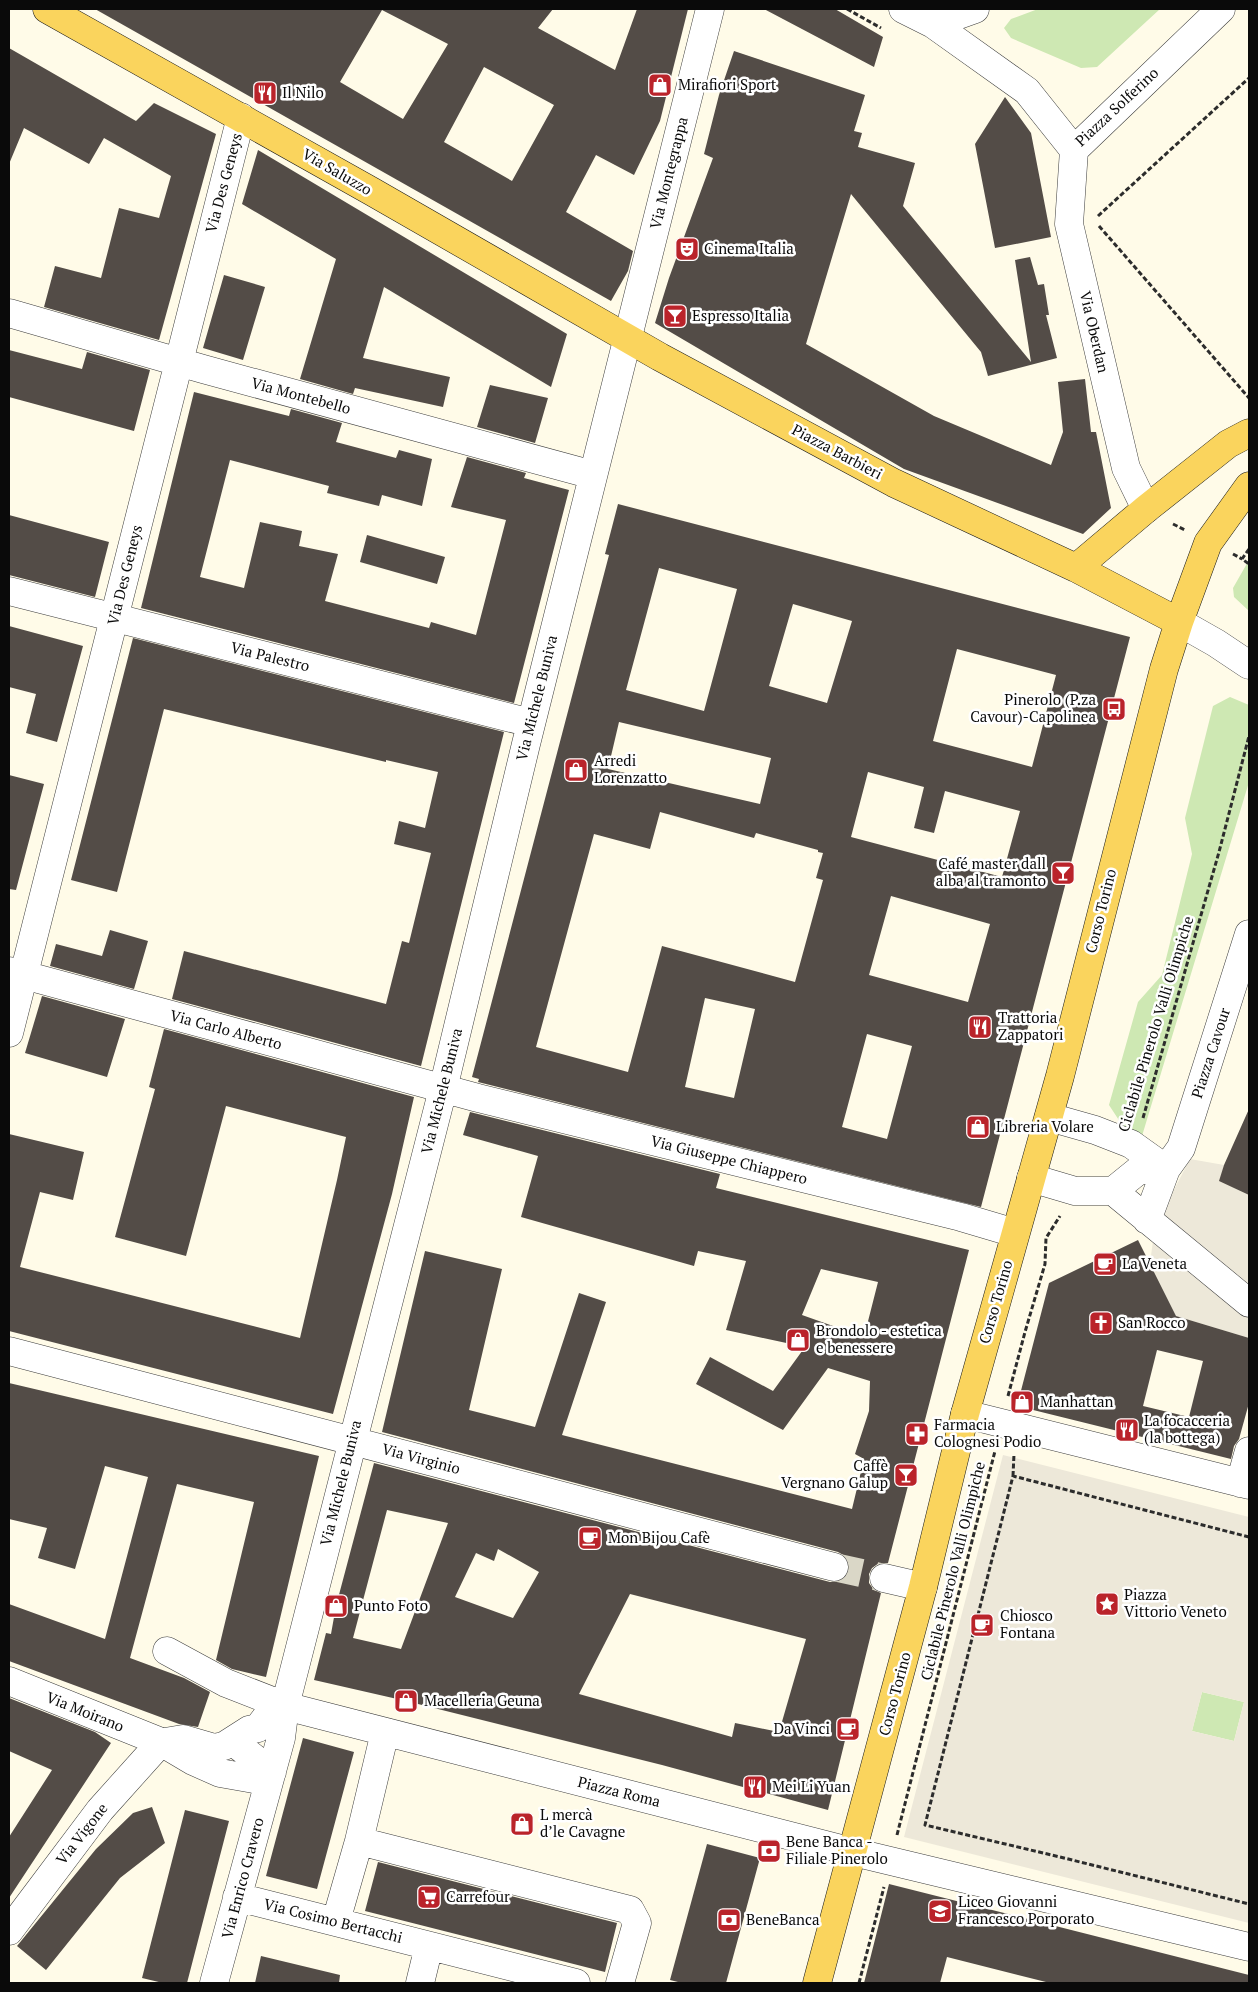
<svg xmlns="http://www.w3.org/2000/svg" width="1258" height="1992" viewBox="0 0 1258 1992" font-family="'PT Serif',serif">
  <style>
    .green { fill: #cee8b3 }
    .plaza { fill: #ede8d9; fill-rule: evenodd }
    .building { fill: #534c47; fill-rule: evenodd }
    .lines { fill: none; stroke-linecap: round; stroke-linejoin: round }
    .minor-tunnel { stroke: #dad7c7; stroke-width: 28; stroke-dasharray: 28 14; stroke-linecap: butt }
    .minor-casing { stroke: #3d3d3d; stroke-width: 29 }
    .major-casing { stroke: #1b1b1b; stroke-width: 29 }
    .path { stroke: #2c2c2c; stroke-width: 3; stroke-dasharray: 5 2.5; stroke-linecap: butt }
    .minor { stroke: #fff; stroke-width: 28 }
    .major { stroke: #fad45d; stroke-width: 28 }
    .labels { text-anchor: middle; stroke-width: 5; stroke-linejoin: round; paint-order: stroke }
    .poi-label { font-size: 15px; fill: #0a0a0a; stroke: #fff; text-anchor: start }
    .street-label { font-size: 15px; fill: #0a0a0a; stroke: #fff }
  </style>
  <rect width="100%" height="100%" fill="#fffbe8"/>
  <path class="green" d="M1038,9H1160L1097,67L1081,68L1011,38L1004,28L1011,19Z
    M1249,560V611L1234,597L1233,588Z
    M1230,697L1249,705V782L1142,1136L1126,1131L1109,1105L1138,1002L1162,975L1192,854L1185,818L1213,706Z
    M1202,1692L1244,1702L1234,1741L1192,1731Z"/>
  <path class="plaza" d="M1190,1159L1224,1165L1220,1181L1249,1195V1338L1176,1316L1150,1263L1155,1226Z
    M1003,1455L1249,1517V1923L904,1837ZM1202,1692L1244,1702L1234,1741L1192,1731Z"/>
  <path class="building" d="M95,9H553L538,28L615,70L637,9H688L660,121L634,175L596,155L566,212L633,251L628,271L611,301ZM382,10L448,44L403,119L340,82ZM484,67L554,105L512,181L444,142Z
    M764,9H835L883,37L874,67Z
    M9,48L136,121L154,103L216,134L159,340L44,307L55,266L101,278L119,208L159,218L171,176L104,138L89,164L24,128L9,164Z
    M734,51L865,95L854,131L862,133L858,147L915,163L903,206L1031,362L1015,260L1030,257L1038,285L1044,284L1049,315H1046L1057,358L988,376L981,352L851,194L806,344L934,416L1051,465L1063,432L1058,382L1085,379L1091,432H1096L1111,508L1083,534L904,469L655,323L669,278L713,158L704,154L719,95Z
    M1005,97L1031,133L1051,237L995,248L975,144Z
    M258,150L567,334L551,387L384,287L363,358L450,377L443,407L355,388L353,394L300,379L336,259L242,204Z
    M224,275L265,287L243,360L203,348Z
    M9,350L82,369L87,352L150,370L134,431L9,397Z
    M490,385L548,398L535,443L477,427Z
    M194,392L289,416L291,409L342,423L336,442L396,458L399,450L432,459L422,506L382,495L379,506L327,493L329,486L230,460L200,577L244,588L260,522L302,531L299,546L338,554L325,601L429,628L431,622L476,635L506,520L451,507L467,457L526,473L524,478L569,490L514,703L141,608Z
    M618,504L1130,637L981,1207L482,1083L478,1082L479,1079L472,1077L609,555L605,554ZM659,568L737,589L704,711L626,690ZM793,604L852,621L827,703L769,686ZM957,649L1056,675L1032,767L933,741ZM619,722L771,758L760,804L608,769ZM868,772L924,787L914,828L934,833L945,791L1020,811L1002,877L851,837ZM660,812L754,838L756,833L818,850V852L823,853L816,878L823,880L795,982L662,946L628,1072L536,1047L594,834L650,849ZM891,896L990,924L968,1002L869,975ZM705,998L755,1009L734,1098L685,1087ZM867,1034L912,1046L887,1139L842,1127Z
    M9,515L109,542L95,597L9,575Z
    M367,535L445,557L437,584L360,562Z
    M9,626L83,646L57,742L26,733L36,694L9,687Z
    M133,638L504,732L421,1066L172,999L184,951L386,1004L402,941L409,943L431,853L394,844L399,821L425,828L438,772L386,760V762L164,709L117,892L71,880Z
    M9,775L44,784L16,890L9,889Z
    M110,930L148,941L134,989L50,966L56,944L102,956Z
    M42,996L125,1019L107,1077L25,1053Z
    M164,1029L414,1097L392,1194L333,1414L9,1331V1134L84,1152L73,1200L40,1192L20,1267L300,1338L337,1180L346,1137L226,1106L186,1256L115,1237L155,1089L149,1087Z
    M1249,1109V1195L1219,1181L1224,1165Z
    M470,1112L720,1174L716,1188L969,1250L888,1563H879L872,1568L869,1574V1583L874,1590L881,1593L828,1810L662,1765L406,1701L314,1680L326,1633L331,1634L336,1606L374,1463L830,1582H839L845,1578L849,1571V1562L845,1556L838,1552L382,1432L425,1251L502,1269L469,1410L535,1427L579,1293L606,1302L562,1435L852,1509L864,1459L855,1454L869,1411L870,1381L828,1368L783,1430L696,1384L710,1357L773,1391L805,1347L726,1330L746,1261L698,1251L694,1266L521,1217L538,1156L463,1135ZM821,1269L878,1282L864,1337L802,1315ZM387,1510L448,1523L401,1649L353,1638ZM498,1549L539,1572L513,1618L455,1597L476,1553L494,1561ZM630,1594L806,1639L779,1732L735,1723L732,1737L579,1694Z
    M1138,1240L1176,1316L1249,1338V1403L1239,1439L1234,1446L1231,1459L1017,1406L1049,1283ZM1157,1350L1203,1361L1189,1417L1143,1406Z
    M9,1383L319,1456L266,1677L232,1669L216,1660L254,1502L177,1484L130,1658L184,1678L210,1692L198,1727L179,1724L9,1661V1604L105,1639L148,1477L105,1466L75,1569L38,1558L47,1528L9,1519Z
    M9,1698L95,1732L111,1743L9,1898V1837L52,1770L9,1751Z
    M303,1738L354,1752L317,1889L266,1876Z
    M152,1807L165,1843L120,1878L46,1970L17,1946L96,1849L133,1813Z
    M185,1810L229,1821L187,1983H163L142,1978Z
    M707,1844L760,1858L726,1983H682L670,1980Z
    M378,1862L617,1923L605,1972L365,1911Z
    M889,1884L1249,1975L1248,1983H1050L947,1957L940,1983H864Z
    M261,1956L340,1975L339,1983H255Z"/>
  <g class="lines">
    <path class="minor-tunnel" d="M834,1567L884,1578"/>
    <g class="minor-casing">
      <path id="minor" d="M903,9L933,24L1027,91L1074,150
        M933,24L975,9
        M1074,150L1069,224L1126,468L1146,509
        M1074,150L1221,9
        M9,313L203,369L593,475
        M9,591L531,723
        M1179,622L1216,643L1249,665
        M9,971L478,1098L961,1217L1015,1233
        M9,1033L241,117
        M1049,1117L1095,1130L1131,1144L1166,1169
        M1031,1178L1075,1191H1113L1249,1303
        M1113,1191L1139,1170L1166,1169
        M1147,1220L1166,1169L1181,1148L1249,934
        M9,1351L834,1567
        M965,1414L1249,1485
        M1240,1483L1249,1451
        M884,1578L923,1587
        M167,1651L226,1683L285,1706L853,1852L1249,1947
        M9,1681L161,1742L193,1761L220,1773L254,1779L272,1772
        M232,1741L272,1772
        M165,1742L183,1739L214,1748L224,1746L249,1730L258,1728L274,1707L285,1706
        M359,1841L630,1910L637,1923L620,1983
        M237,1897L576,1983
        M336,1921L359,1841L385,1732
        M9,1931L100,1810L161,1742
        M214,1983L281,1738L285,1706L443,1089L526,744L710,9
        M420,1983L429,1946"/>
    </g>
    <g class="major-casing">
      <path id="major" d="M47,9L371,191L660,357L894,483L1076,568L1179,622
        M1076,568L1146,509L1228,444L1249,433
        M817,1983L923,1587L965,1414L1060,1076L1164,669L1179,622L1208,543L1249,486"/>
    </g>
    <path class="path" d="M847,9L881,28
      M1098,216L1249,78
      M1099,226L1249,398
      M1173,524L1185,530
      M1249,549L1242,559L1249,564
      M1233,554L1242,559
      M1143,1118L1219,852L1249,736
      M1008,1396L1025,1332L1045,1264L1046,1238L1060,1216
      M1013,1476L1014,1454
      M1249,1537L1013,1476L925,1825L1060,1857L1249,1904
      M897,1835L995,1451
      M859,1983L884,1887"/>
    <use href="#minor" class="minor"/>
    <use href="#major" class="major"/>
  </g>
  <defs>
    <g id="shop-square" transform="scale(1.25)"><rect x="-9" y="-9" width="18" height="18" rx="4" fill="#ba232a" stroke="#fff"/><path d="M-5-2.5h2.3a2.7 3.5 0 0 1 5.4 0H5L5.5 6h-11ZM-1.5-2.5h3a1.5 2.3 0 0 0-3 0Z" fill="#fff"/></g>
    <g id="restaurant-square" transform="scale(1.25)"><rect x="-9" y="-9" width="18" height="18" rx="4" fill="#ba232a" stroke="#fff"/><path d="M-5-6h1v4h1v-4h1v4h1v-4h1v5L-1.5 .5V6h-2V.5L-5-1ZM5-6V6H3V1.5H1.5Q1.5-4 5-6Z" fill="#fff"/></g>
    <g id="theatre-square" transform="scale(1.25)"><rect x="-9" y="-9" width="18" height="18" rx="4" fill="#ba232a" stroke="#fff"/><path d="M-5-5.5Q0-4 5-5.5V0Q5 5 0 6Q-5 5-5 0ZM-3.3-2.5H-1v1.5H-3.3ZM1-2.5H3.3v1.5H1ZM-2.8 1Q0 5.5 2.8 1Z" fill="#fff"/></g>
    <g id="bar-square" transform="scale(1.25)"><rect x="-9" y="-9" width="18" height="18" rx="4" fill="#ba232a" stroke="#fff"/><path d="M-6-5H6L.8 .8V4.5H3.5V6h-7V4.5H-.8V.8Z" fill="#fff"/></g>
    <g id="bus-square" transform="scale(1.25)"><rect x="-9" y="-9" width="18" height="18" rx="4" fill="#ba232a" stroke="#fff"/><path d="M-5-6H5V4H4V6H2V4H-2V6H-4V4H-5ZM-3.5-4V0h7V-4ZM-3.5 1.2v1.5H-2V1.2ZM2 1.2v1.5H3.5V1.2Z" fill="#fff"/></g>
    <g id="cafe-square" transform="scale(1.25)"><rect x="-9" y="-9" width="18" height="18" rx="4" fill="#ba232a" stroke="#fff"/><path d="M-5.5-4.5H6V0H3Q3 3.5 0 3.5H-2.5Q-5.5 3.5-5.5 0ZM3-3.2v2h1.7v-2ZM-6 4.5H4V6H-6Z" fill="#fff"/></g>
    <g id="church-square" transform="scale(1.25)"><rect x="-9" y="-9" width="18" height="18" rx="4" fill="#ba232a" stroke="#fff"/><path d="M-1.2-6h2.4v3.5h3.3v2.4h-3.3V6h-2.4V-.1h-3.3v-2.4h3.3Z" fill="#fff"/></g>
    <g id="pharmacy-square" transform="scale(1.25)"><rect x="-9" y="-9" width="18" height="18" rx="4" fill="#ba232a" stroke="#fff"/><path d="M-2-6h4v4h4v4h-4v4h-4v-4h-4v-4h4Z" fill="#fff"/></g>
    <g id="sight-square" transform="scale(1.25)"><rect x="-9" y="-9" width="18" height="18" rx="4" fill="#ba232a" stroke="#fff"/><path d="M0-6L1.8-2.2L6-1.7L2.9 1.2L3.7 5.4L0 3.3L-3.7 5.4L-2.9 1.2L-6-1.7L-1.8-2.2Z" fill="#fff"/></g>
    <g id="bank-square" transform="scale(1.25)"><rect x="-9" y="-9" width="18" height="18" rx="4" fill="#ba232a" stroke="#fff"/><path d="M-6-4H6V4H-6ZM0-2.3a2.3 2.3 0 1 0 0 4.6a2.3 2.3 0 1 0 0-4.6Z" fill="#fff"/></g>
    <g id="supermarket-square" transform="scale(1.25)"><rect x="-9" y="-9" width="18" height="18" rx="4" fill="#ba232a" stroke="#fff"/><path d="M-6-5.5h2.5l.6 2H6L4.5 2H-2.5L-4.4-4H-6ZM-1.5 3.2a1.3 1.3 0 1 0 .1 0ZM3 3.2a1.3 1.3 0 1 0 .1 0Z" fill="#fff"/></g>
    <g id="school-square" transform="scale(1.25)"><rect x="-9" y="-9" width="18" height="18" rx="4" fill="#ba232a" stroke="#fff"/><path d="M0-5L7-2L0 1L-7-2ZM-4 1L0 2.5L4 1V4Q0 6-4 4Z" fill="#fff"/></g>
  </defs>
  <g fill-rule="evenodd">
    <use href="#shop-square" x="660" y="85"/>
    <use href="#restaurant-square" x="265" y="93"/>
    <use href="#theatre-square" x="687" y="249"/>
    <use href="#bar-square" x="675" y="316"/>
    <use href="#bus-square" x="1114" y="709"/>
    <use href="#shop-square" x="576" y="770"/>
    <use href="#bar-square" x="1063" y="873"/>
    <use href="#restaurant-square" x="980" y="1027"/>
    <use href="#shop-square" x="978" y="1127"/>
    <use href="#cafe-square" x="1105" y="1264"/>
    <use href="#church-square" x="1101" y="1323"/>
    <use href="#shop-square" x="798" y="1340"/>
    <use href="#shop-square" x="1022" y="1402"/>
    <use href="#restaurant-square" x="1127" y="1430"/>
    <use href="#pharmacy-square" x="917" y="1434"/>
    <use href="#bar-square" x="906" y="1475"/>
    <use href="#cafe-square" x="590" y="1538"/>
    <use href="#sight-square" x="1107" y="1604"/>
    <use href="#shop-square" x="336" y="1606"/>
    <use href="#cafe-square" x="982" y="1625"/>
    <use href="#shop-square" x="406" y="1701"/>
    <use href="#cafe-square" x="848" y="1729"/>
    <use href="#restaurant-square" x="755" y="1787"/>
    <use href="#shop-square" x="522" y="1824"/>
    <use href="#bank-square" x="769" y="1851"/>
    <use href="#supermarket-square" x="429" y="1897"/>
    <use href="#school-square" x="940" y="1911"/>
    <use href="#bank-square" x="729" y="1920"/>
  </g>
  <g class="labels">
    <g class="poi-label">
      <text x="678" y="90">Mirafiori Sport</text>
      <text x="282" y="98">Il Nilo</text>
      <text x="704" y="254">Cinema Italia</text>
      <text x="692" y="321">Espresso Italia</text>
      <text x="1096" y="705" text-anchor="end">Pinerolo (P.za<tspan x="1096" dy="17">Cavour)-Capolinea</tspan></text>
      <text x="594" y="766">Arredi<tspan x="594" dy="17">Lorenzatto</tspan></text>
      <text x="1046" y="869" text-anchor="end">Café master dall<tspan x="1046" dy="17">alba al tramonto</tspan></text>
      <text x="998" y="1023">Trattoria<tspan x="998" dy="17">Zappatori</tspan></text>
      <text x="996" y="1132">Libreria Volare</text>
      <text x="1122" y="1269">La Veneta</text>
      <text x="1118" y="1328">San Rocco</text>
      <text x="816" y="1336">Brondolo - estetica<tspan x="816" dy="17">e benessere</tspan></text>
      <text x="1040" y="1407">Manhattan</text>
      <text x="1144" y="1426">La focacceria<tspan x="1144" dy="17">(la bottega)</tspan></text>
      <text x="934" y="1430">Farmacia<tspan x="934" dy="17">Colognesi Podio</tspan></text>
      <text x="888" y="1471" text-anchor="end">Caffè<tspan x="888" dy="17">Vergnano Galup</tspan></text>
      <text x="608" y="1543">Mon Bijou Cafè</text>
      <text x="1124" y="1600">Piazza<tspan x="1124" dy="17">Vittorio Veneto</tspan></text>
      <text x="354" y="1611">Punto Foto</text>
      <text x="1000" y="1621">Chiosco<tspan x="1000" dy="17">Fontana</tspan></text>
      <text x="424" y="1706">Macelleria Geuna</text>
      <text x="830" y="1734" text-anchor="end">Da Vinci</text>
      <text x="772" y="1792">Mei Li Yuan</text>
      <text x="540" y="1820">L mercà<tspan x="540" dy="17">d’le Cavagne</tspan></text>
      <text x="786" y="1847">Bene Banca -<tspan x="786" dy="17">Filiale Pinerolo</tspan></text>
      <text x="446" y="1902">Carrefour</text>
      <text x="958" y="1907">Liceo Giovanni<tspan x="958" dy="17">Francesco Porporato</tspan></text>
      <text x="746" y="1925">BeneBanca</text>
    </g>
    <g class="street-label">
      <text transform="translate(1117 107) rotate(-43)" y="5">Piazza Solferino</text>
      <text transform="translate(337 172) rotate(30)" y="5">Via Saluzzo</text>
      <text transform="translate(669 173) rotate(-76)" y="5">Via Montegrappa</text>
      <text transform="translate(224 183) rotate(-75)" y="5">Via Des Geneys</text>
      <text transform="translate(1094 332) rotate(77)" y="5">Via Oberdan</text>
      <text transform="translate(301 396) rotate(15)" y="5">Via Montebello</text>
      <text transform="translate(837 452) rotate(28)" y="5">Piazza Barbieri</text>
      <text transform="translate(125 575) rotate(-76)" y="5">Via Des Geneys</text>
      <text transform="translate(270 657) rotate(14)" y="5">Via Palestro</text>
      <text transform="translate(537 698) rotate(-76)" y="5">Via Michele Buniva</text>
      <text transform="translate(1101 911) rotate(-76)" y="5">Corso Torino</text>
      <text transform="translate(1156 1024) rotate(-73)" y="5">Ciclabile Pinerolo Valli Olimpiche</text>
      <text transform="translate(226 1030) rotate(15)" y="5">Via Carlo Alberto</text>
      <text transform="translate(1211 1053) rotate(-72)" y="5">Piazza Cavour</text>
      <text transform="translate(442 1091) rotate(-76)" y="5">Via Michele Buniva</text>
      <text transform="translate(729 1160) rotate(14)" y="5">Via Giuseppe Chiappero</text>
      <text transform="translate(996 1302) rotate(-74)" y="5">Corso Torino</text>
      <text transform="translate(421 1459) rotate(15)" y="5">Via Virginio</text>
      <text transform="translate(341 1483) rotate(-76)" y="5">Via Michele Buniva</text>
      <text transform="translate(953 1571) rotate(-76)" y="5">Ciclabile Pinerolo Valli Olimpiche</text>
      <text transform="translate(895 1694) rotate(-75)" y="5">Corso Torino</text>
      <text transform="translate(85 1712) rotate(22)" y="5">Via Moirano</text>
      <text transform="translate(619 1792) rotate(14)" y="5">Piazza Roma</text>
      <text transform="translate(82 1834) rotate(-52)" y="5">Via Vigone</text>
      <text transform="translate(243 1878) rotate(-75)" y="5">Via Enrico Cravero</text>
      <text transform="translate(333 1921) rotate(14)" y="5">Via Cosimo Bertacchi</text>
    </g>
  </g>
  <rect width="1258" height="1992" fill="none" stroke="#0a0a0a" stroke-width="20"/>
</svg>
